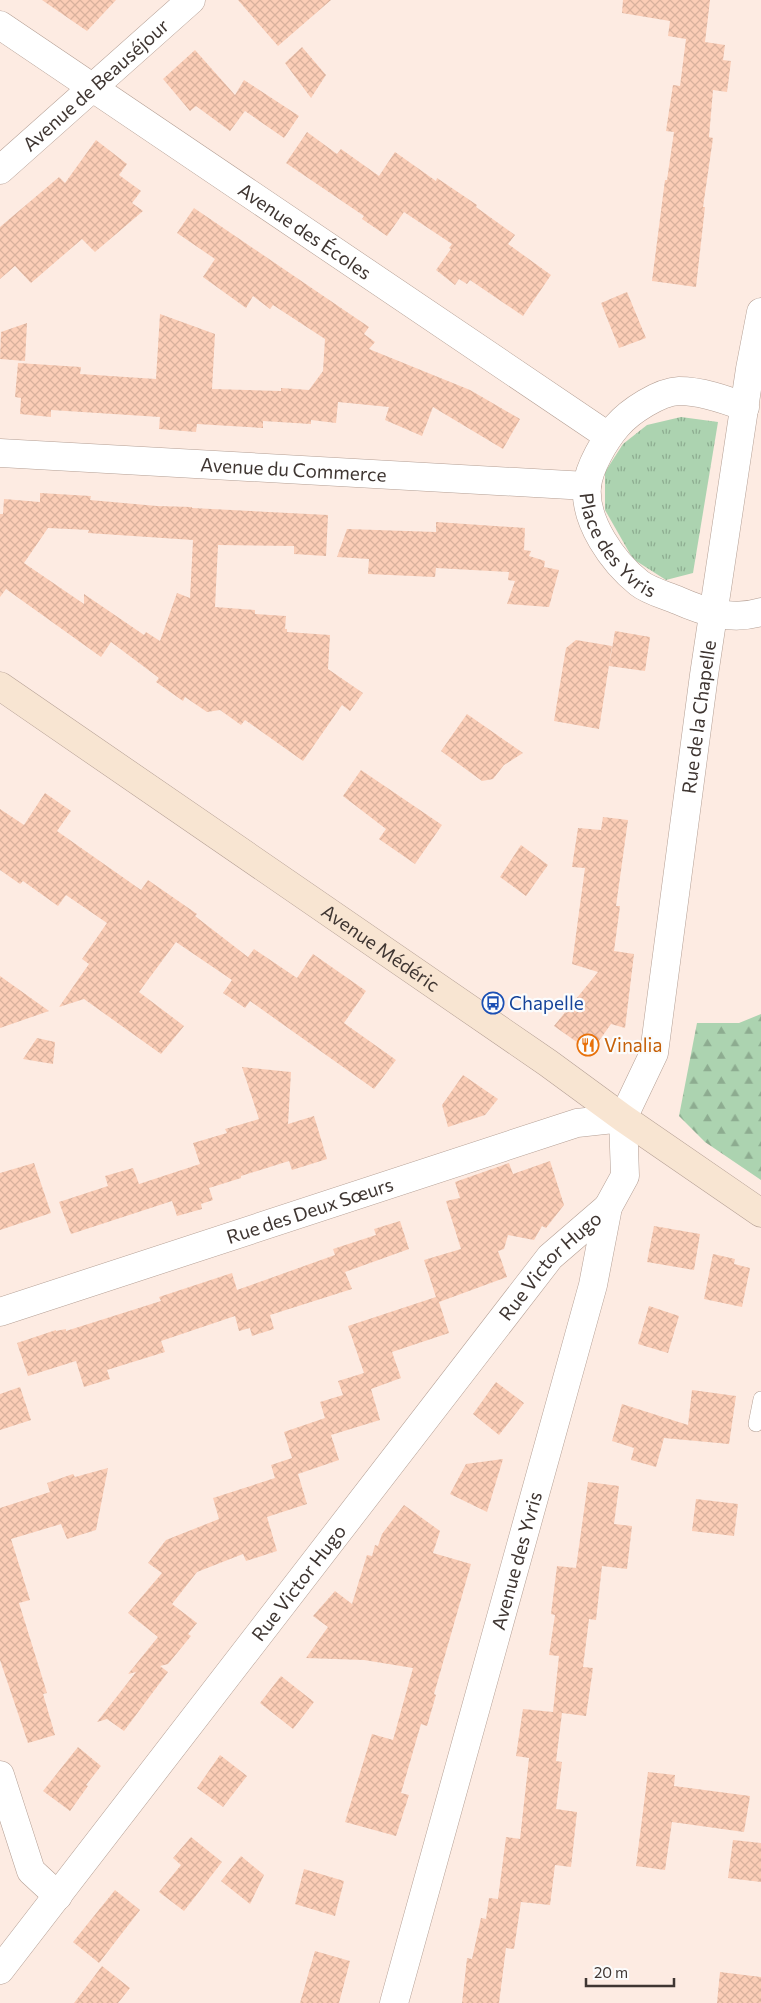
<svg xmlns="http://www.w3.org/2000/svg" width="761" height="2003" viewBox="0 0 761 2003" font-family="Commissioner,sans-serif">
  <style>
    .grass { fill: url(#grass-tufts) }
    .forest { fill: url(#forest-firs) }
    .building { fill: url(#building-cross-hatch); fill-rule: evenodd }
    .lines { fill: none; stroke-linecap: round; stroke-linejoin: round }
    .lane-casing { stroke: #b49f94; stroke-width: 16 }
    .street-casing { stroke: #b49f94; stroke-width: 29 }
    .secondary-casing { stroke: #b49f94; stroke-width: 29 }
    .lane { stroke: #fff; stroke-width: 15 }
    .street { stroke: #fff; stroke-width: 28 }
    .secondary { stroke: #f8e5d2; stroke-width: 28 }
    .labels { text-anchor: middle; stroke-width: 4.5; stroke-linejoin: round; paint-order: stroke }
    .street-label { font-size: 19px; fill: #3f3632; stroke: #fcfcfc }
    .transit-label { font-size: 19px; fill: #164399; stroke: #fcfcfc; text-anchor: start }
    .food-label { font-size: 19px; fill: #c56008; stroke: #fcfcfc; text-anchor: start }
  </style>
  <defs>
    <pattern id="grass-tufts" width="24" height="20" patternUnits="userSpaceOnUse" patternTransform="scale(1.25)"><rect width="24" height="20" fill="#acd3b0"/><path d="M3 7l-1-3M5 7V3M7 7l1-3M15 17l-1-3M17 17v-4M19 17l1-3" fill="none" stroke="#8dac90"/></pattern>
    <pattern id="forest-firs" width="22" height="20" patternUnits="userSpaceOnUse" patternTransform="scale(1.25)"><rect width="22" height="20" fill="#acd3b0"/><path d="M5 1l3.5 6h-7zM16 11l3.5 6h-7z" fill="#8dac90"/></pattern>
    <pattern id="building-cross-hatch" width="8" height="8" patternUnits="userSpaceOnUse" patternTransform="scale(1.25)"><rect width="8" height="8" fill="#fbcdb6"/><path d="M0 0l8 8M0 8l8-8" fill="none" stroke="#d8b19d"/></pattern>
  </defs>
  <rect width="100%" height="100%" fill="#fdebe2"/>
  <path class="grass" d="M681,417L718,422L693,573L666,580L633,559L605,510V472L623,444L647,425Z"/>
  <path class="forest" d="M761,1014V1180L705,1142L679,1116L697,1023H739Z"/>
  <path class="building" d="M42,0H116L87,31Z
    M238,0H331L278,46Z
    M623,0H710L705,42L725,45L723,60L731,61L727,92L713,90L709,137L713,138L703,207H705L696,287L652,281L665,180H667L674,132L666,131L673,85L680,86L686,39L668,36L670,21L622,13Z
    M302,47L326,75L311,98L285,63Z
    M195,50L235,95L244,80L299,116L284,138L245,111L230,131L196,106L190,111L163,79Z
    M307,132L337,154L341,149L379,176L395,152L436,181L437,178L477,205L476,207L515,235L508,244L551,275L523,316L470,280L467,284L459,279L455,285L436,270L451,249L449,248L452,244L404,212L387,236L362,219L364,216L286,163Z
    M96,140L127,164L119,175L141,191L132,203L143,211L95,252L82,239L31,283L15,266L0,279V227L59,177L65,183Z
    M194,208L369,327L364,334L375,342L369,349L470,390L520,419L503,449L433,407L422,436L385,420L389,407L338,402L336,423L311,420V424L263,421V428L197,424L196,432L159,429L160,417L51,410V417L20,414L21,398L15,397L18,363L81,367L80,374L156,379L160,314L215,334L212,389L281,391V388L309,390L323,371L325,339L273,305L270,309L253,296L246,308L203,277L215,259L177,233Z
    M627,292L646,338L619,348L601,303Z
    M27,323L25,361L0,359L1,332Z
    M40,493L91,496L90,500L157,506L192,507V508L328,515L326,556L294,554V546L218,545L215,607L255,610V614L286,616L285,629H287V632L330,635L328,669L363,693L350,711L342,705L303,761L245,720L241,725L220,710L207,712L185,697L183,701L156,682L159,678L111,642L101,657L6,589L0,597V514H3L4,499L40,502ZM48,528L89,530L88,533L193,540L190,598L177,593L160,641L146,632L144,635L84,594V604L24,563Z
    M436,522L525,528L524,550L531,551L529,556L545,561L544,567L559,570L549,607L507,604L515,581L508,580L509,572L436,568L435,577L368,574L369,559L337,557L347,529L436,532Z
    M615,631L650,637L645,671L609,666Z
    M576,640L612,646L599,729L554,721L566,648Z
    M467,714L523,753L504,765L493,779L482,781L441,751Z
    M361,770L442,825L415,864L379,839L386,829L343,796Z
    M45,793L71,811L57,831L141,890L148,880L197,914L195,916L248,957L254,949L297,978L313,954L366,991L344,1023L396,1060L374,1089L250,1001L245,1008L223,993L232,980L176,942L139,992L184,1026L161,1054L84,999L59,1007L89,964L82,959L107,923L66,895L58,906L23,881L20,884L0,870V809L24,825Z
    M603,817L628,820L616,906H620L614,951L634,954L625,1028L611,1024L591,1052L554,1026L598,972L572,964L585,868L572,867L578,828L601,830Z
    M521,845L548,865L526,896L500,877Z
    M0,976L49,1011L0,1028Z
    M37,1038L55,1042L53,1064L23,1059Z
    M242,1067L291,1072L288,1124L314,1116L327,1159L292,1170L289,1161L241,1176V1178L209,1188L213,1200L201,1204L202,1209L177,1216L172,1201L71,1234L59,1202L108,1186L105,1176L133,1168L139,1184L200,1164L193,1143L227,1133L225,1129L259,1119Z
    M463,1075L498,1099L485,1115L448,1127L442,1105Z
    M550,1161L564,1205L546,1228L542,1226L534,1240L508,1235L504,1249L498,1251L507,1277L439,1302L449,1333L392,1352L401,1378L371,1389L380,1420L331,1435L339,1460L298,1474L307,1504L267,1517L277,1551L246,1561L243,1554L197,1572L172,1604L197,1623L188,1634L191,1636L168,1664L160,1666L168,1672L124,1731L107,1719L97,1722L136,1672L128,1674L158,1637L128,1613L162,1573L148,1563L166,1540L219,1519L213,1498L275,1478L271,1465L292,1458L284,1432L325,1418L320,1402L343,1395L338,1381L364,1373L348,1326L436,1297L424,1260L461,1249L446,1201L460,1198L455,1182L509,1163L513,1174Z
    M34,1163L51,1213L0,1230V1173Z
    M400,1221L409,1249L345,1272L352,1289L270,1315L274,1329L252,1336L250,1328L239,1331L235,1316L161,1341L165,1352L107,1370L110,1379L84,1387L76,1361L28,1376L17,1343L56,1330V1331L66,1329V1331L161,1301L159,1297L232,1273L237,1290L335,1255L333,1249L376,1235L374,1229Z
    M654,1226L700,1234L694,1270L647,1262Z
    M713,1254L735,1259L734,1264L750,1268L742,1307L704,1299Z
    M649,1306L679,1316L668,1353L638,1344Z
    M496,1382L524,1403L499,1435L473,1414Z
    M20,1387L31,1420L0,1430V1394Z
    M692,1390L736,1396L729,1444L664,1438L656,1467L631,1460L634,1448L612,1441L622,1404L688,1425Z
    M503,1459L487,1512L450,1494L466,1464Z
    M108,1468L96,1530L67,1539L61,1524L11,1539L30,1600L19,1603L47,1693L43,1694L55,1735L28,1743L0,1660V1508L50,1492L47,1483L73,1474L75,1477Z
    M588,1482L619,1486L614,1524L632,1526L627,1569L602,1566L596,1620L589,1619L583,1667L593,1668L586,1716L562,1713L556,1761L562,1762L556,1809L577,1812L571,1867L555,1865L550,1905L521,1902L514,1949L506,1948L499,2003H462L467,1958L472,1959L481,1918L486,1919L489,1898L498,1899L506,1837L520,1839L529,1758L516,1756L523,1709L553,1712L559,1656L549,1655L555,1615L551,1614L557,1566L576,1568Z
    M696,1499L738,1504L734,1536L692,1531Z
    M404,1505L440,1531L433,1553L471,1564L434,1694L436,1695L427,1726L421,1724L401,1793L409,1795L396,1836L345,1822L372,1734L393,1740L413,1668L364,1660L306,1658L328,1627L313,1616L335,1591L352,1604L367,1555L372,1556L375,1545L378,1546L382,1534Z
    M281,1676L314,1702L293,1729L260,1703Z
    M78,1747L101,1766L86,1785L88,1786L70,1811L43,1791Z
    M220,1755L247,1776L223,1807L197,1788Z
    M648,1772L675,1775L674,1786L750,1796L744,1832L672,1822L665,1870L636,1866Z
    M191,1837L222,1862L184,1911L159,1892L181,1865L173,1858Z
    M733,1840L761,1843V1882L728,1878Z
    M241,1856L264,1875L250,1904L221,1881Z
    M304,1869L344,1881L335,1916L295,1904Z
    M115,1890L140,1910L99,1963L73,1942Z
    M315,1951L350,1961L339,2003H300Z
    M102,1966L130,1988L118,2003H74Z
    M720,1972L761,1977V2003H717Z"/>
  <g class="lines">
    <g class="lane-casing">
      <path id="lane" d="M756,1424L761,1399"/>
    </g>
    <g class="street-casing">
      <g id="street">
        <path id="s1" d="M0,25L608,436"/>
        <path id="s2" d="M0,170L191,0"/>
        <path id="s3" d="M745,407C724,399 701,391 679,391C659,392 630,411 617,426C605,440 589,467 587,486C584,522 613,562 639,583C649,591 665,595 677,600C704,612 732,621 761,612"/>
        <path id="s4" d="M0,453L587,486"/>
        <path id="s5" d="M0,1312L577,1123L623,1118"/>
        <path d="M0,1775L31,1871L58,1896"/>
        <path id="s6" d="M0,1970L550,1257L608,1207"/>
        <path id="s7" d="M394,2003L593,1285L608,1207L625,1176L623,1118L654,1053L704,675L750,369L761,312"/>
      </g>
    </g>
    <g class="secondary-casing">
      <g id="secondary">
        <path id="s8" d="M0,686L548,1063L623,1118L761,1213"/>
      </g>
    </g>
    <use href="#lane" class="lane"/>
    <use href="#street" class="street"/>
    <use href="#secondary" class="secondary"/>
  </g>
  <defs>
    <g id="bus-ring" transform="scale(1.125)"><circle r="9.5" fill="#fcfcfc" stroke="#1a4fb4" stroke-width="1.5"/><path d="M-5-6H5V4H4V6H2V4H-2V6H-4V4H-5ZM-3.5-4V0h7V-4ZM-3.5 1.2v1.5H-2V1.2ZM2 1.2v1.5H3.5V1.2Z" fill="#1a4fb4"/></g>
    <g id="restaurant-ring" transform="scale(1.125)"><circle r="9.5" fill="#fcfcfc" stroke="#e8710a" stroke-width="1.5"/><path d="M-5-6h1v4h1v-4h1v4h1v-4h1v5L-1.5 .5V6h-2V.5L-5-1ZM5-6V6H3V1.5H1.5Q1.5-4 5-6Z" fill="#e8710a"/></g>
  </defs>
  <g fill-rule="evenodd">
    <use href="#bus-ring" x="493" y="1003"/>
    <use href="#restaurant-ring" x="588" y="1045"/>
  </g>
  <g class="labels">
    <g class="street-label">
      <text dy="7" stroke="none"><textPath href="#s2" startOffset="128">Avenue de Beauséjour</textPath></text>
      <text dy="7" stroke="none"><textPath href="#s1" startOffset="368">Avenue des Écoles</textPath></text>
      <text dy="7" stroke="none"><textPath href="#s4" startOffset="294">Avenue du Commerce</textPath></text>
      <text dy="7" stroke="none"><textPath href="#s3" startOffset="278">Place des Yvris</textPath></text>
      <text dy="7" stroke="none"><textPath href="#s7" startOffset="1329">Rue de la Chapelle</textPath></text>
      <text dy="7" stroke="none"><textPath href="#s8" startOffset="462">Avenue Médéric</textPath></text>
      <text dy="7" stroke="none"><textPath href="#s5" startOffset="326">Rue des Deux Sœurs</textPath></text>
      <text dy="7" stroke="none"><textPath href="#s6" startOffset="894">Rue Victor Hugo</textPath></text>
      <text dy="7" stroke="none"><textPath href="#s7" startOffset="459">Avenue des Yvris</textPath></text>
      <text dy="7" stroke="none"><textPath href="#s6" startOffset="489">Rue Victor Hugo</textPath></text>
    </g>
    <g class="transit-label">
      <text x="509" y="1010">Chapelle</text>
    </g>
    <g class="food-label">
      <text x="604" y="1052">Vinalia</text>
    </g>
  </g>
  <path d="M586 1978v8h88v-8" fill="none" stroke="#3f3632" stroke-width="2.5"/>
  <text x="594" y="1978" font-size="15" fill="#3f3632" stroke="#fcfcfc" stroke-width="4" paint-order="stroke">20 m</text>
</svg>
